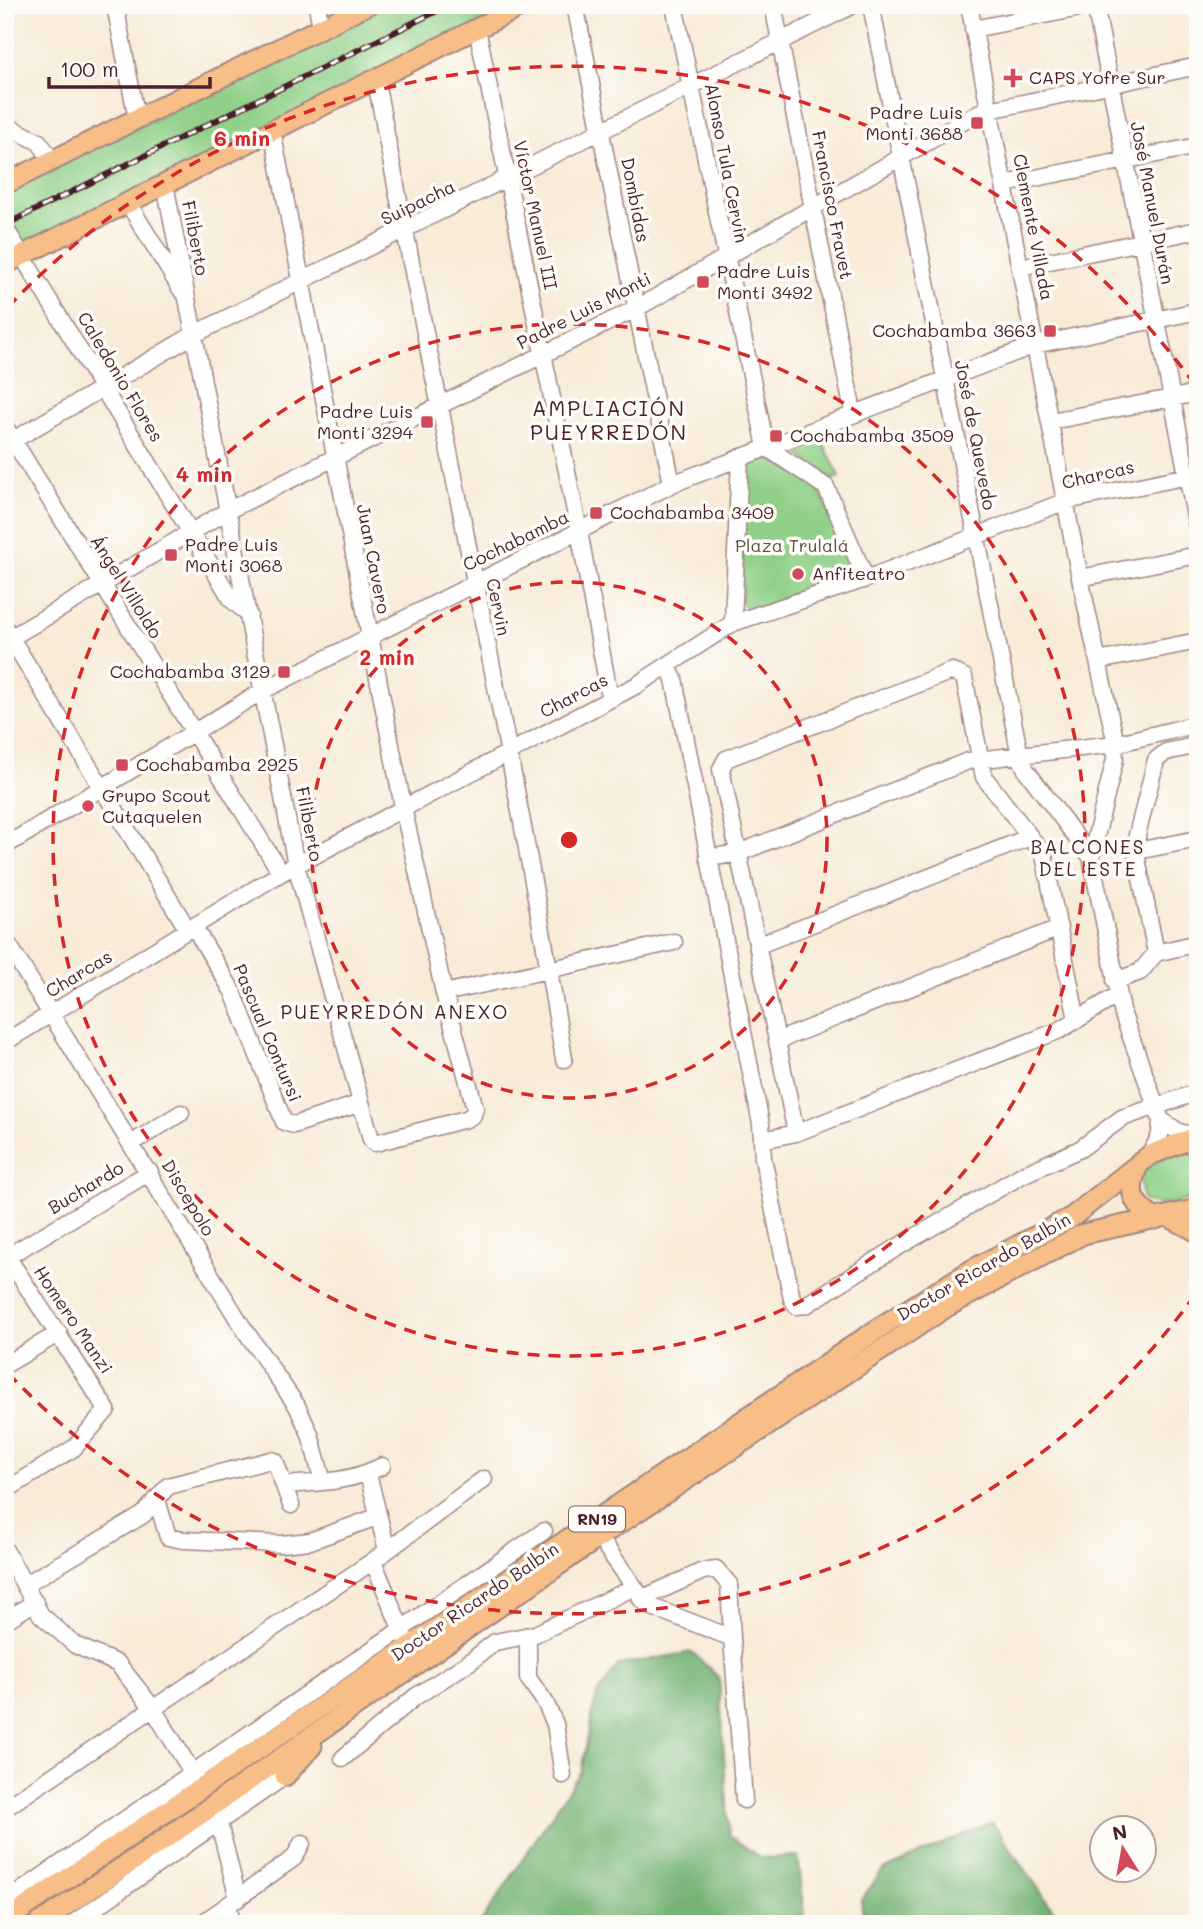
<svg xmlns="http://www.w3.org/2000/svg" width="1203" height="1929" viewBox="0 0 1203 1929" font-family="Mali,sans-serif">
  <style>
    .green { fill: #90d088; stroke: #6d785a; stroke-width: 2 }
    .forest { fill: #74b274; stroke: #5f6850; stroke-width: 2 }
    .lines { fill: none; stroke-linecap: round; stroke-linejoin: round }
    .minor-casing { stroke: #a18582; stroke-width: 19 }
    .major-casing { stroke: #a18582; stroke-width: 23 }
    .minor { stroke: #fff; stroke-width: 16 }
    .major { stroke: #f7be88; stroke-width: 19 }
    .rail-casing { stroke: #4a1f2b; stroke-width: 6 }
    .rail { stroke: #fdfcf7; stroke-width: 3.5; stroke-dasharray: 10; stroke-linecap: butt }
    .ring { fill: none; stroke: #d62828; stroke-width: 3.5; stroke-dasharray: 12 9 }
    .poi-dot { fill: #d1495b; stroke: #fdfcf7; stroke-width: 2.5 }
    .labels { text-anchor: middle; stroke-width: 7; stroke-linejoin: round; paint-order: stroke }
    .shield { fill: #fdfcf7; stroke: #806168; stroke-width: 2 }
    .shield-label { font-size: 16px; font-weight: bold; fill: #4a1f2b }
    .poi-label { font-size: 18px; fill: #4a1f2b; stroke: #fdfcf7; text-anchor: start }
    .street-label { font-size: 18px; fill: #4a1f2b; stroke: #fdfcf7 }
    .park-label { font-size: 18px; fill: #5f5447; stroke: #fdfcf7 }
    .neighbourhood-label { font-size: 19px; letter-spacing: 2px; fill: #4a1f2b; stroke: #fdfcf7 }
    .quarter-label { font-size: 21px; letter-spacing: 2px; fill: #4a1f2b; stroke: #fdfcf7 }
    .centre { fill: #d62828; stroke: #fdfcf7; stroke-width: 3.5 }
    .ring-label { font-size: 21px; text-anchor: middle; font-weight: bold; fill: #d62828; stroke: #fdfcf7; stroke-width: 7; stroke-linejoin: round; paint-order: stroke }
  </style>
  <rect width="100%" height="100%" fill="#fdfcf7"/>
  <filter id="ink" filterUnits="userSpaceOnUse"><feTurbulence type="fractalNoise" baseFrequency=".0143" numOctaves="2"/><feDisplacementMap in="SourceGraphic" scale="14" xChannelSelector="R" yChannelSelector="G"/><feConvolveMatrix kernelMatrix="1 2 1 2 8 2 1 2 1" color-interpolation-filters="sRGB"/></filter>
  <filter id="wash" filterUnits="userSpaceOnUse"><feTurbulence type="fractalNoise" baseFrequency=".00686" numOctaves="4" result="noise"/><feDisplacementMap in="SourceGraphic" scale="28" xChannelSelector="R" yChannelSelector="G"/><feGaussianBlur stdDeviation="1.57" result="paint"/><feColorMatrix in="noise" values="0 0 0 0 0 0 0 0 0 0 0 0 0 0 0 0 0 1.4 0 .05"/><feComposite in="paint" operator="in"/></filter>
  <g filter="url(#wash)">
    <rect width="100%" height="100%" fill="#f8ebd8"/>
    <path class="green" d="M387,5H519L24,245L5,214V192Z
      M821,439L840,477L832,480L794,450Z
      M766,456L817,485L855,569L851,578L750,613L741,603L746,465Z
      M1198,1147V1195C1181,1203 1160,1210 1143,1200C1142,1194 1140,1184 1141,1178C1144,1160 1183,1150 1198,1147Z"/>
    <path class="forest" d="M692,1652L719,1678L729,1835L760,1858L798,1856L806,1924H480L581,1771L596,1697L618,1665Z
      M992,1822L1063,1924H864L861,1900L883,1870Z"/>
  </g>
  <g filter="url(#ink)">
    <g class="lines">
      <g class="minor-casing">
        <path id="minor" d="M115,5L137,119
          M317,5L321,28
          M575,5L672,484
          M674,5L766,447L826,487L866,579
          M773,5L853,412
          M871,5L1020,756L1026,770L1091,857
          M969,5L1080,578L1114,735L1115,759L1091,857L1123,1015L1161,1120L1160,1135L1150,1155
          M1095,5L1198,531
          M477,28L579,531L610,698
          M973,29L1095,5
          M376,81C437,407 510,731 564,1059
          M5,125L39,142L52,160
          M165,184L296,865L371,1139L375,1143L466,1119L473,1115L475,1108L444,993L403,807L272,130
          M1005,184L1198,146
          M128,203L182,291
          M5,228L232,600L249,615
          M1021,267L1198,230
          M1051,421L1198,393
          M5,427L281,873
          M5,445L195,334L853,5
          M1080,578L1198,555
          M733,623L740,457
          M5,628L188,930
          M5,641L229,510L637,308L980,112L1198,66
          M1098,661L1198,641
          M668,666L674,679L761,1124L763,1158L792,1299L797,1306L806,1305L896,1248L1022,1175L1080,1149L1122,1118L1198,1092
          M5,846L264,690L672,484L1035,345L1198,311
          M1137,851L1198,839
          M708,858L739,853L968,761L1115,744L1198,724
          M194,927L233,992L284,1122L294,1125L361,1103
          M5,939L242,1326L297,1406L310,1434L323,1482
          M759,945L1030,837
          M1156,953L1137,859V835L1156,760L1166,752L1198,745
          M1115,981L1140,972L1156,953L1198,943
          M444,993L674,942
          M777,1041L1059,928
          M5,1042L281,873L637,685L733,623L866,579L1066,501L1198,474
          M1161,1120L1179,1132L1195,1136
          M796,1133L721,769L726,759L952,671L964,677L984,777L1044,855L1077,1020
          M762,1140L796,1133L1060,1030L1118,995
          M132,1143L181,1113
          M5,1253L107,1410L74,1448L5,1491
          M5,1258L150,1172
          M5,1365L59,1333
          M368,1474L387,1550
          M284,1485C317,1483 352,1482 382,1466
          M157,1500L168,1537L183,1540L282,1544L310,1541L377,1517
          M599,1537L647,1605L732,1638L744,1800
          M5,1550L41,1615L75,1645L118,1664L152,1707L192,1772
          M373,1561L404,1636
          M26,1584L143,1515L168,1486L271,1460L275,1461L291,1505
          M641,1599L703,1571L716,1569L729,1584L732,1638
          M5,1621L35,1602
          M528,1636V1678L545,1702L555,1724L563,1775
          M343,1758L415,1697L471,1661L495,1642L535,1634L633,1588
          M5,1808L373,1561L484,1479
          M219,1823L238,1899
          M5,1902L544,1531
          M228,1906L233,1924
          M72,1924L285,1776
          M201,1924L294,1858L302,1843"/>
      </g>
      <g class="major-casing">
        <path id="major" d="M5,184L367,5
          M5,264L524,5
          M1139,1163C1127,1190 1130,1204 1156,1219
          M1169,1217L1198,1232
          M285,1776L312,1746
          M5,1921L888,1322L970,1271L1072,1217L1150,1155L1198,1136
          M38,1924L163,1840L599,1537L948,1306L1083,1234L1198,1209"/>
      </g>
      <use href="#minor" class="minor"/>
      <use href="#major" class="major"/>
      <g class="rail-casing">
        <path id="rail" d="M5,225L449,5"/>
      </g>
      <use href="#rail" class="rail"/>
    </g>
  </g>
  <g class="ring">
    <circle cx="569" cy="840" r="258"/>
    <circle cx="569" cy="840" r="516"/>
    <path d="M1195 1295A774 774 0 0 1 8 1373M8 307A774 774 0 0 1 1195 385"/>
  </g>
  <g class="poi-dot">
    <path d="M1009.5 67.5h7v7h7v7h-7v7h-7v-7h-7v-7h7z"/>
    <rect x="970" y="116" width="14" height="14" rx="3.5"/>
    <rect x="696" y="275" width="14" height="14" rx="3.5"/>
    <rect x="1043" y="324" width="14" height="14" rx="3.5"/>
    <rect x="420" y="415" width="14" height="14" rx="3.5"/>
    <rect x="769" y="429" width="14" height="14" rx="3.5"/>
    <rect x="589" y="506" width="14" height="14" rx="3.5"/>
    <rect x="164" y="548" width="14" height="14" rx="3.5"/>
    <circle cx="798" cy="574" r="7"/>
    <rect x="277" y="665" width="14" height="14" rx="3.5"/>
    <rect x="115" y="758" width="14" height="14" rx="3.5"/>
    <circle cx="88" cy="806" r="7"/>
  </g>
  <g class="labels">
    <rect class="shield" x="569" y="1506.5" width="56" height="25" rx="5"/>
    <g class="shield-label">
      <text x="597" y="1525">RN19</text>
    </g>
    <g class="poi-label">
      <text x="1029" y="84">CAPS Yofre Sur</text>
      <text x="963" y="119" text-anchor="end">Padre Luis<tspan x="963" dy="21">Monti 3688</tspan></text>
      <text x="717" y="278">Padre Luis<tspan x="717" dy="21">Monti 3492</tspan></text>
      <text x="1036" y="337" text-anchor="end">Cochabamba 3663</text>
      <text x="413" y="418" text-anchor="end">Padre Luis<tspan x="413" dy="21">Monti 3294</tspan></text>
      <text x="790" y="442">Cochabamba 3509</text>
      <text x="610" y="519">Cochabamba 3409</text>
      <text x="185" y="551">Padre Luis<tspan x="185" dy="21">Monti 3068</tspan></text>
      <text x="812" y="580">Anfiteatro</text>
      <text x="270" y="678" text-anchor="end">Cochabamba 3129</text>
      <text x="136" y="771">Cochabamba 2925</text>
      <text x="102" y="802">Grupo Scout<tspan x="102" dy="21">Cutaquelen</tspan></text>
    </g>
    <g class="street-label">
      <text transform="translate(726 163) rotate(79)" y="6">Alonso Tula Cervin</text>
      <text transform="translate(635 200) rotate(79)" y="6">Dombidas</text>
      <text transform="translate(418 203) rotate(-26)" y="6">Suipacha</text>
      <text transform="translate(1152 203) rotate(79)" y="6">José Manuel Durán</text>
      <text transform="translate(832 205) rotate(79)" y="6">Francisco Fravet</text>
      <text transform="translate(535 215) rotate(78)" y="6">Víctor Manuel III</text>
      <text transform="translate(1033 227) rotate(79)" y="6">Clemente Villada</text>
      <text transform="translate(195 238) rotate(79)" y="6">Filiberto</text>
      <text transform="translate(584 311) rotate(-27)" y="6">Padre Luis Monti</text>
      <text transform="translate(120 377) rotate(59)" y="6">Caledonio Flores</text>
      <text transform="translate(975 435) rotate(79)" y="6">José de Quevedo</text>
      <text transform="translate(1098 475) rotate(-13)" y="6">Charcas</text>
      <text transform="translate(516 541) rotate(-26)" y="6">Cochabamba</text>
      <text transform="translate(373 559) rotate(79)" y="6">Juan Cavero</text>
      <text transform="translate(126 587) rotate(58)" y="6">Ángel Villoldo</text>
      <text transform="translate(498 607) rotate(78)" y="6">Cervin</text>
      <text transform="translate(574 696) rotate(-28)" y="6">Charcas</text>
      <text transform="translate(309 824) rotate(79)" y="6">Filiberto</text>
      <text transform="translate(79 974) rotate(-31)" y="6">Charcas</text>
      <text transform="translate(267 1033) rotate(67)" y="6">Pascual Contursi</text>
      <text transform="translate(86 1188) rotate(-31)" y="6">Buchardo</text>
      <text transform="translate(188 1198) rotate(59)" y="6">Discepolo</text>
      <text transform="translate(984 1267) rotate(-30)" y="6">Doctor Ricardo Balbín</text>
      <text transform="translate(73 1320) rotate(56)" y="6">Homero Manzi</text>
      <text transform="translate(475 1602) rotate(-34)" y="6">Doctor Ricardo Balbín</text>
    </g>
    <g class="park-label">
      <text x="792" y="552">Plaza Trulalá</text>
    </g>
    <g class="neighbourhood-label">
      <text x="1088" y="854">BALCONES<tspan x="1088" dy="22">DEL ESTE</tspan></text>
      <text x="395" y="1019">PUEYRREDÓN ANEXO</text>
    </g>
    <g class="quarter-label">
      <text x="609" y="416">AMPLIACIÓN<tspan x="609" dy="24">PUEYRREDÓN</tspan></text>
    </g>
  </g>
  <circle cx="569" cy="840" r="10" class="centre"/>
  <g class="ring-label">
    <text x="242" y="146">6 min</text>
    <text x="204" y="482">4 min</text>
    <text x="387" y="665">2 min</text>
  </g>
  <rect width="1203" height="1929" fill="none" stroke="#fdfcf7" stroke-width="28"/>
  <g transform="translate(1123 1849) rotate(349)"><circle r="33" fill="#fdfcf7" stroke="#b5a4a5" stroke-width="2"/>
  <path d="M0-5L12 26L0 18L-12 26Z" fill="#d1495b"/>
  <text y="-10" font-size="19" font-weight="bold" text-anchor="middle" fill="#4a1f2b">N</text>
  </g>
  <path d="M49 77v10h161v-10" fill="none" stroke="#4a1f2b" stroke-width="3.5"/>
  <text x="60" y="77" font-size="21" fill="#4a1f2b" stroke="#fdfcf7" stroke-width="5" paint-order="stroke">100 m</text>
</svg>
